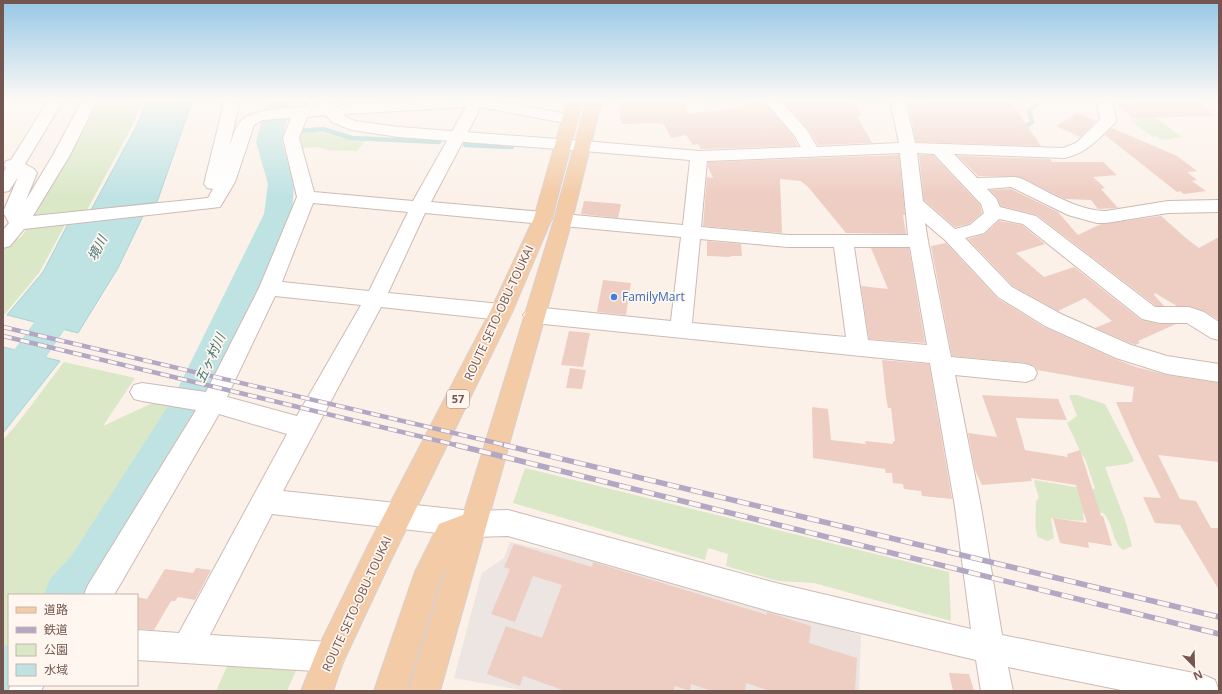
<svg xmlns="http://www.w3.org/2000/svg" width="1222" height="694" viewBox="0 0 1222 694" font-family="'Open Sans','Noto Sans JP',sans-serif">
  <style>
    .industrial { fill: #ece5e2 }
    .green { fill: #dae8c8 }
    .water { fill: #bfe3e3; stroke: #a6d4d4 }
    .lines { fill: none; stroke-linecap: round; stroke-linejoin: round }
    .stream { stroke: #a6d4d4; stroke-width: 4.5 }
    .river { fill: #bfe3e3; fill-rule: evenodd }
    .building { fill: #eecdc3 }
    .street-casing { stroke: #cebab3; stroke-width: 2 }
    .secondary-casing { stroke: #d0b9b0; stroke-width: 2 }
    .primary-casing { stroke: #d8d0ce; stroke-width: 2 }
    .street { fill: #fff; fill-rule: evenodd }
    .secondary { fill: #fff; fill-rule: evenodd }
    .primary { fill: #f3cba7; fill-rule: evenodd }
    .rail-far1-casing { stroke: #b2a8c4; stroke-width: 4.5 }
    .rail-casing { stroke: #b2a8c4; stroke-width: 5.5 }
    .rail-far1 { stroke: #fef6ef; stroke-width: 3; stroke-dasharray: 9; stroke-linecap: butt }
    .rail { stroke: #fef6ef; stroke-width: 4; stroke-dasharray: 12; stroke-linecap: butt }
    .shop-dot { fill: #3f7fe0; stroke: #fef6ef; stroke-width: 1.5 }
    .labels { text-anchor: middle; stroke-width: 3.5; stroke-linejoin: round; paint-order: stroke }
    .shield { fill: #fef6ef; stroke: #9d867f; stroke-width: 1 }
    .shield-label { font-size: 11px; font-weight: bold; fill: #73564f }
    .shop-label { font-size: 12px; fill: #366cbe; stroke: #fef6ef; text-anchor: start }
    .street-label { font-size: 12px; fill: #73564f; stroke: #fef6ef }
    .water-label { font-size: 13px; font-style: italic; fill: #437677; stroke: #fef6ef }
  </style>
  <rect width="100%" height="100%" fill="#fbf1e9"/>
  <path class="industrial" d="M510,542L550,551L599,558L861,635L859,691H526L454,678L482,573L504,558Z"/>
  <path class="green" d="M99,99H144L131,128L86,212L33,218L83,132Z
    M1142,118H1155L1182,137L1161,140L1156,136L1153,137L1130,120Z
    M316,131L365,141L357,151L327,150C320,146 307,147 299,149L297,134Z
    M66,223L39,273L5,314H3V247L21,237L29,226Z
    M64,362L135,378L103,426L159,400L174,401L80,569L56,595H9V647L3,657V440L17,424Z
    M1069,395H1077L1105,404L1132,456L1134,461L1127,464L1105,467L1126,523L1132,546L1123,550C1112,542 1113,522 1103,513L1085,512L1083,514L1084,520L1082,521L1051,518L1054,538L1048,541L1038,537C1034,530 1036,511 1036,501L1039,498L1034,482L1035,480L1092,490L1095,488L1085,459L1081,453L1067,423L1077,416Z
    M525,468L949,572L951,621L814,583L778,581L726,566L728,554L708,548L705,560L513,503Z
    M230,660L298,666L287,691H216Z"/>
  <path class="water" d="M148,99H193L157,202L91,210L136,127Z
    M144,214L118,268L78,333L7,315L43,272L69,222Z
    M3,347L60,361L3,433Z"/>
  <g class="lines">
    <path class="stream" d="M305,107L307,99
      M1022,129L1032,122L1029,111L1043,99
      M299,131L323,129L352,138L439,142
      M465,145L512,147"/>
    <path class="river" d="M267,99H291L282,142L294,184L292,214L198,421L102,585L95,595H44L50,579L72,555L172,400L264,214L268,184L256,142Z
      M76,277L87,280L92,288L87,296L35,374L16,396L3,400V363L11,354L65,280Z
      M9,644V685H26L23,691H3V647Z"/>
  </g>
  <path class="building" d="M622,99H687V114L739,108L738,106L749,105L745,99H762L793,136L798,146L701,149L698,144L693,145L686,135L671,138L664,124H660L659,123L621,124L619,105H623Z
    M781,99H811L812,101L852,99L862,116H857L872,143L818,145L808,129Z
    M921,99H1009L1041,146L916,142L908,103H924Z
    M1129,99H1195L1216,116L1132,118L1116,104L1133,103Z
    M1077,113L1097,121L1080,137L1056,126Z
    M1112,128L1177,156L1197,171L1187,172L1197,180L1192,181L1206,191L1184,194L1180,191L1177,192L1105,135Z
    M899,155L905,215H903L906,234L846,233L809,188L801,181L780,179L782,233L703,226L707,177L713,178L708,167V162Z
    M919,155H933L980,205L982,213L969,224L955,227L924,200Z
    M958,156L1050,159L1052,162H1103L1117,175L1093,177L1105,188L1101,189L1118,208L1098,209L1091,200L1065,199L1020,177L978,176Z
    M1011,189L1058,212L1078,235L1101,224L1161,216L1187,239L1199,248L1219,237V320L1204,311L1189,306H1177L1155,293L1154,295L1164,306H1156L1037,215L1001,206L997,197L990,190Z
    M584,201L621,204L618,218L581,214Z
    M999,221L1022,225L1045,244L1016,253L1044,277L1074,267L1141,320L1160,324H1176L1138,341L1140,343L1135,345L1095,328L1112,321L1085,298L1058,311L1013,286L968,239L985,234Z
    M707,241L741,244L742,256H731V257L707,256Z
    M946,243L997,298L1044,327L1115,359L1136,367L1167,375L1219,383V462L1158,455L1180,499L1196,501L1211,528H1219V590L1180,525L1155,523L1143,497L1161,498L1134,443L1116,402H1132L1134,387L1037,370L1035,366L1026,363L952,356L931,246Z
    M871,248H909L925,343L869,339L861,286L888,289Z
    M603,280L631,283L626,315L597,312Z
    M569,331L590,333L583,367L561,365Z
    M882,360L929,364L952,499L922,496L921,491L904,489L903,484L893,483L892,473H886L885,469L813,458L812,407L828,409L831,440L866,444L865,441L893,444V441L895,442L891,408H888L886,397Z
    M570,368L586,370L582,389L566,388Z
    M982,395L1058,399L1067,420L1016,418L1025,450L1068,457L1067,454L1080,450L1101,516H1103L1112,546L1088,542L1089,548L1060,543L1053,518L1087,523L1076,485L1031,478L1032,481L982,485L975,470L968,433L997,437Z
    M514,544L592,567L593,562L767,615V612L811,626L809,643L857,658L855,691H770L746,683L745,691H712L691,684L690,691L675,686L673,691H566L523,676L520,686L487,674L506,626L542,638L562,585L533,576L515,622L491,614L510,569L504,567Z
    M196,568L211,570L195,600L178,597L175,601H171L154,630L137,629V597L147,599L165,569L193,573Z
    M949,673L969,674L974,691H953Z"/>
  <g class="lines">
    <g class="street-casing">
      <path id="street" d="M49,99H64L25,164L34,169L37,173L26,200L53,155L83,99H98L70,155L33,216L208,198L213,189L207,188L204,184L225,99H240L230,145C233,137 235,126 242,120C254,107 310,107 329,105L335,108L343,105L437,99H488L576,116L578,119L576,122L570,124L481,107L431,202L543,212L550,214L552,218L550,222L543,224L425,213L388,293L501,304L508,307L512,312L508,317L501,320L381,307L283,491L472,511L508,510L776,583L971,629L955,507L930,363L534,323L527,320L523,315L527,310L534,307L671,321L681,237L563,226L556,224L554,220L556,216L563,214L683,225L690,160L584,151L578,149L576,146L578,143L584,141L699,151L801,147L794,135L763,99H779L807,130L817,147L899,143L890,99H905L915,143L1063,148L1076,143L1100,120L1097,99H1112L1116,121L1114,124C1097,140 1088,152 1065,158L954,154L977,178L1014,177L1020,178C1046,190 1077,211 1106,211L1168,201L1219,200V212L1168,213L1106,223H1097L1068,215L1011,187L987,189L996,198L1000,207L1036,216L1155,307H1189L1204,312L1219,322V340L1211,338L1187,323H1160L1142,319L1023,224L999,219L984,233L965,238L1012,287L1061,314L1131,345L1167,356L1219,364V382L1167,374L1116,358L1045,326L998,297L945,240L925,223L928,241L951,357L1026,364L1034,367L1037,373L1034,379L1026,382L955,375L981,507L1002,635L1204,675L1215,680L1219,691H1126L1008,667L1013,691H981L976,660L776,613L508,536L472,537L272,514L210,635L330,642L341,646L345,657L341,668L330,672L137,660V630L179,633L287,434L219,414L114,595H84L88,585L196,410L142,401L134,399L130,392L134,385L142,383L206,392L259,288L297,197L283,138L291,118L263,120L254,125L235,182L220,207L24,229L10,246L3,248V230L9,223L3,212L18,177L9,191L3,192V173L6,168L4,165L6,161L11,160ZM466,107L413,201L314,192L299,138L307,117L326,115L329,118L334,120L346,114ZM900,153L908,235H788L701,227L707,161ZM917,153L934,154L981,204L984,213L970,225L955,229L923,201ZM313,203L408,212L369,291L282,282ZM700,239L788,247H834L846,337L692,323ZM854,247H910L927,345L868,340ZM275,296L361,305L297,416L227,397Z
        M11,685H44L41,691H8Z"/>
    </g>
    <g class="secondary-casing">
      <path id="secondary" d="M317,99H332L336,108L344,116L355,121L399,127L584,141L590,143L592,146L590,149L584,151L399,137L351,130L332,122L321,110Z"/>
    </g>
    <g class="primary-casing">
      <path id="primary" d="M568,99H583L552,218L512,312L389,564L343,662L333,691H301L319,646L369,544L490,312L534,218Z
        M587,99H602L572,220L440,691H408L447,566L442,576L406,691H374L415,572L439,524L463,515L554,220Z"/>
    </g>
    <use href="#street" class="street"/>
    <use href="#secondary" class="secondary"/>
    <use href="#primary" class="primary"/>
    <g class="rail-far1-casing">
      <path id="rail-far1" d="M3,327L509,446
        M3,336L460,446"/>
    </g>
    <g class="rail-casing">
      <path id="rail" d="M456,445L1219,634
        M504,445L1219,617"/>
    </g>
    <use href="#rail-far1" class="rail-far1"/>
    <use href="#rail" class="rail"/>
  </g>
  <linearGradient id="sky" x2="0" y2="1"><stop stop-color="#97c7e6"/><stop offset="0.51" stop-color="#fdf9f5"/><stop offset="1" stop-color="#fdf9f5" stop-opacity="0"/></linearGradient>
  <rect width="1222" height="196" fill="url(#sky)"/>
  <circle class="shop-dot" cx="614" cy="297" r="4"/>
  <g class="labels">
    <rect class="shield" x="447" y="390" width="22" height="18" rx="3"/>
    <g class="shield-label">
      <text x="458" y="403">57</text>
    </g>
    <g class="shop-label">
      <text x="622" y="301">FamilyMart</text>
    </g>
    <g class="street-label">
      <text transform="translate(499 313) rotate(-65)" y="4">ROUTE SETO-OBU-TOUKAI</text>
      <text transform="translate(357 604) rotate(-65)" y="4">ROUTE SETO-OBU-TOUKAI</text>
    </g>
    <g class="water-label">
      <text transform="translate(97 248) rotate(-63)" y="5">境川</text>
      <text transform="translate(210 358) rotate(-65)" y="5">五ヶ村川</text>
    </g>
  </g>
  <rect width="1222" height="694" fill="none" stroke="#73564f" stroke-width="8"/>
  <rect x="8" y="594" width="130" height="92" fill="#fef6ef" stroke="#c6b6af"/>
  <rect x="16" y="607" width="20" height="6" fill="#f3cba7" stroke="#c6b6af"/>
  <text x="44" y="614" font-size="12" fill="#73564f">道路</text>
  <rect x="16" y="627" width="20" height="6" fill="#b2a8c4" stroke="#c6b6af"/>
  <text x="44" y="634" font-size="12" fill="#73564f">鉄道</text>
  <rect x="16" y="644" width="20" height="12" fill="#dae8c8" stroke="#c6b6af"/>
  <text x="44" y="654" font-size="12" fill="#73564f">公園</text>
  <rect x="16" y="664" width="20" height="12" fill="#bfe3e3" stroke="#c6b6af"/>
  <text x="44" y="674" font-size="12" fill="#73564f">水域</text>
  <g transform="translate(1194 666) rotate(157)" stroke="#fef6ef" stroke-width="3" paint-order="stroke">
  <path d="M0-3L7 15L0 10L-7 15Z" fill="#73564f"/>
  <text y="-6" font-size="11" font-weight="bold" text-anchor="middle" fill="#73564f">N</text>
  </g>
</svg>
